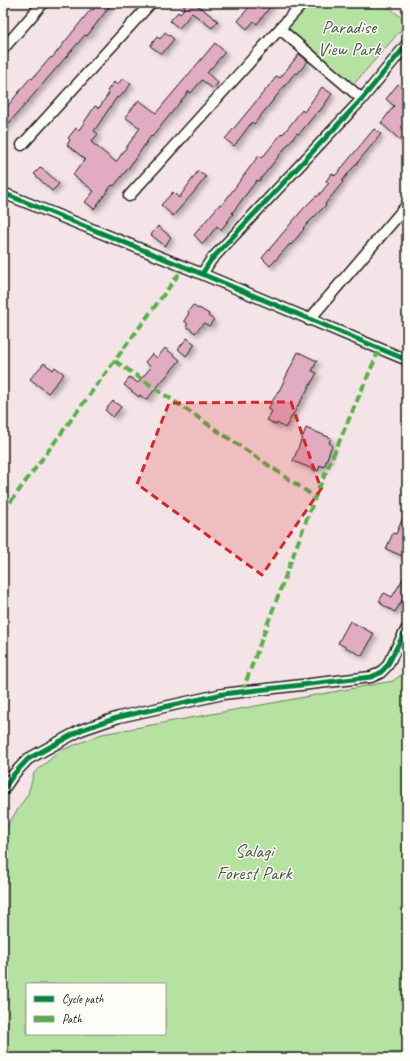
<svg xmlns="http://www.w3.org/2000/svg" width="410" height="1061" viewBox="0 0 410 1061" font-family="Caveat,sans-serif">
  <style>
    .green { fill: #b5e2a1; stroke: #687f5e; fill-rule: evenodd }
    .building { fill: #e1abc2; stroke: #1c1c1c; filter: url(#shadow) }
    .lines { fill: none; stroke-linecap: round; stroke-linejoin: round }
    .street-casing { stroke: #1c1c1c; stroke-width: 13 }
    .street { stroke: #fdfcf7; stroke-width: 10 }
    .quiet { stroke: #55b145; stroke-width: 4; stroke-dasharray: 8 4; stroke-linecap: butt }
    .cycleway-casing { stroke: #fdfcf7; stroke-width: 8 }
    .cycleway { stroke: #00873e; stroke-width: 5 }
    .marked { fill: #d62828; fill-opacity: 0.2; stroke: #d62828; stroke-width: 3; stroke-dasharray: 8 5; stroke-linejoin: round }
    .labels { text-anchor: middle; stroke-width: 3; stroke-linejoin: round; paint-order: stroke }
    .park-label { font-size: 19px; fill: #4a5744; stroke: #fdfcf7 }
  </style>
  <defs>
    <filter id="shadow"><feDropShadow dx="3.5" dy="3.5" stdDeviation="2" flood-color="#0004"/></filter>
  </defs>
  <rect width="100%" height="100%" fill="#f5e4e7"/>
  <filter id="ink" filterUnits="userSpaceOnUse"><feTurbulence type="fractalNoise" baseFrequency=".025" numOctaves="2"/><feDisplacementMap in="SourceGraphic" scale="8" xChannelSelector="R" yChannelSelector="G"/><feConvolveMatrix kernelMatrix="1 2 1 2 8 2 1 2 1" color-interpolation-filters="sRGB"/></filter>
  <g filter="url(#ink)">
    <path class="green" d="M308,3H385L407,23L353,85L286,27Z
      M407,670V1058H3V832L28,794L34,773L60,751L102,734L393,681ZM27,984H165V1034H27Z"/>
    <path class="building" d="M99,3H112L87,36L85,35L3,130V112L30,78L32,79L51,57L52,58L91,9L93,10Z
      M179,3H199L197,5L218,21L212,28L192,13L179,28L170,21L178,12L180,14L185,7Z
      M252,3H273L257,24L254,21L247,29L238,21Z
      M165,32L174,39L162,54L150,46L157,37L160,39Z
      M215,43L225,52L207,73L218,83L213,89L202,80L191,93L189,91L152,137L151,136L130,166L114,186L112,185L94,209L85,202L94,191L73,175L85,159L67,145L70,140L68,138L76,128L79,130L95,106L99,108L109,93L107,91L114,82L117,85L123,78L131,84L119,98L117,97L94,131L98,134L91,142L116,162L140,128L125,117L139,100L156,113Z
      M299,54L308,61L297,74L295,73L254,124L252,122L234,146L225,139L277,76L280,78Z
      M398,84L407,92V146L381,123L394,106L386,99Z
      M322,87L332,94L319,112L318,111L299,134L297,133L259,181L257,180L232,213L233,214L221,230L217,226L203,244L194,235L220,204L222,205L259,155L262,158L282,133L283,134L302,110L304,112Z
      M374,129L381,134L342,181L343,182L325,204L326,205L303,228L304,229L291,245L290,244L270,266L262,258L303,209L316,196L317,197L329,183L326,181L332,173L335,176Z
      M41,167L59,184L52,191L34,174Z
      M198,171L206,177L194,192L173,216L161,205L173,192L179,198Z
      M158,226L171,237L165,246L151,235Z
      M193,305L198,309L199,308L209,314L208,316L214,320L209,326L204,323L195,333L186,326L188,324L184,321L189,313L188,312Z
      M187,338L195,344L186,356L178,349Z
      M165,348L180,360L146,400L140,395L139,397L124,385L130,377L138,383L151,367L145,362L152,354L157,358Z
      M298,352L317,361L312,371L317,373L285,428L277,423L276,425L267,420L272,411L268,409L278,391H279Z
      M44,363L53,370L55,367L64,374L48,393L30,379Z
      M113,401L121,407L113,417L105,410Z
      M306,428L331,438L329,443L332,445L324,467L320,465L318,471L293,461Z
      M407,508V558L386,549L393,533L396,534Z
      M407,572V592L395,612L381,604L382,603L379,601L384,593L392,597Z
      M350,621L374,634L362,656L338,643Z"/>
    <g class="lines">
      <g class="street-casing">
        <path id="street" d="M280,29L362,99
          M3,49L43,3
          M22,145L151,3
          M3,193L202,274L407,360
          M129,196L303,3
          M202,274L211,260L362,99L407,44
          M309,320L407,205
          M3,790L14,774L28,759L81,730L119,717L223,694L371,677L380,673L387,666L407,628"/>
      </g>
      <use href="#street" class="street"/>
      <path class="quiet" d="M115,361L315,497
        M3,512L184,267
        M242,692L315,497L380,348"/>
      <g class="cycleway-casing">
        <path id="cycleway" d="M3,193L202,274L407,360
          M202,274L211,260L362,99L407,44
          M3,790L14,774L28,759L81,730L119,717L223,694L371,677L380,673L387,666L407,628"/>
      </g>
      <use href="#cycleway" class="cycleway"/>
    </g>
  </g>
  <path class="marked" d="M291,402L321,489L262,575L137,484L169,403Z"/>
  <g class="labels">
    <g class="park-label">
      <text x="349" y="33">Paradise<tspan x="349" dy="22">View Park</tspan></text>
      <text x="254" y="857">Salagi<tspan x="254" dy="22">Forest Park</tspan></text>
    </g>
  </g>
  <rect width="410" height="1061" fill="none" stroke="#fdfcf7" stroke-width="16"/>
  <rect x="8" y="8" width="394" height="1045" fill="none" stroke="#1c1c1c" stroke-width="1.5" filter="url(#ink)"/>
  <rect x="26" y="983" width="140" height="52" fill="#fdfcf7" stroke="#a3a29f"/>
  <rect x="34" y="996" width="20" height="6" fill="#00873e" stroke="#a3a29f"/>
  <text x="62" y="1003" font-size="12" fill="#1c1c1c">Cycle path</text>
  <rect x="34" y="1016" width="20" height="6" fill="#55b145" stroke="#a3a29f"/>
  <text x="62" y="1023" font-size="12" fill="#1c1c1c">Path</text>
</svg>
